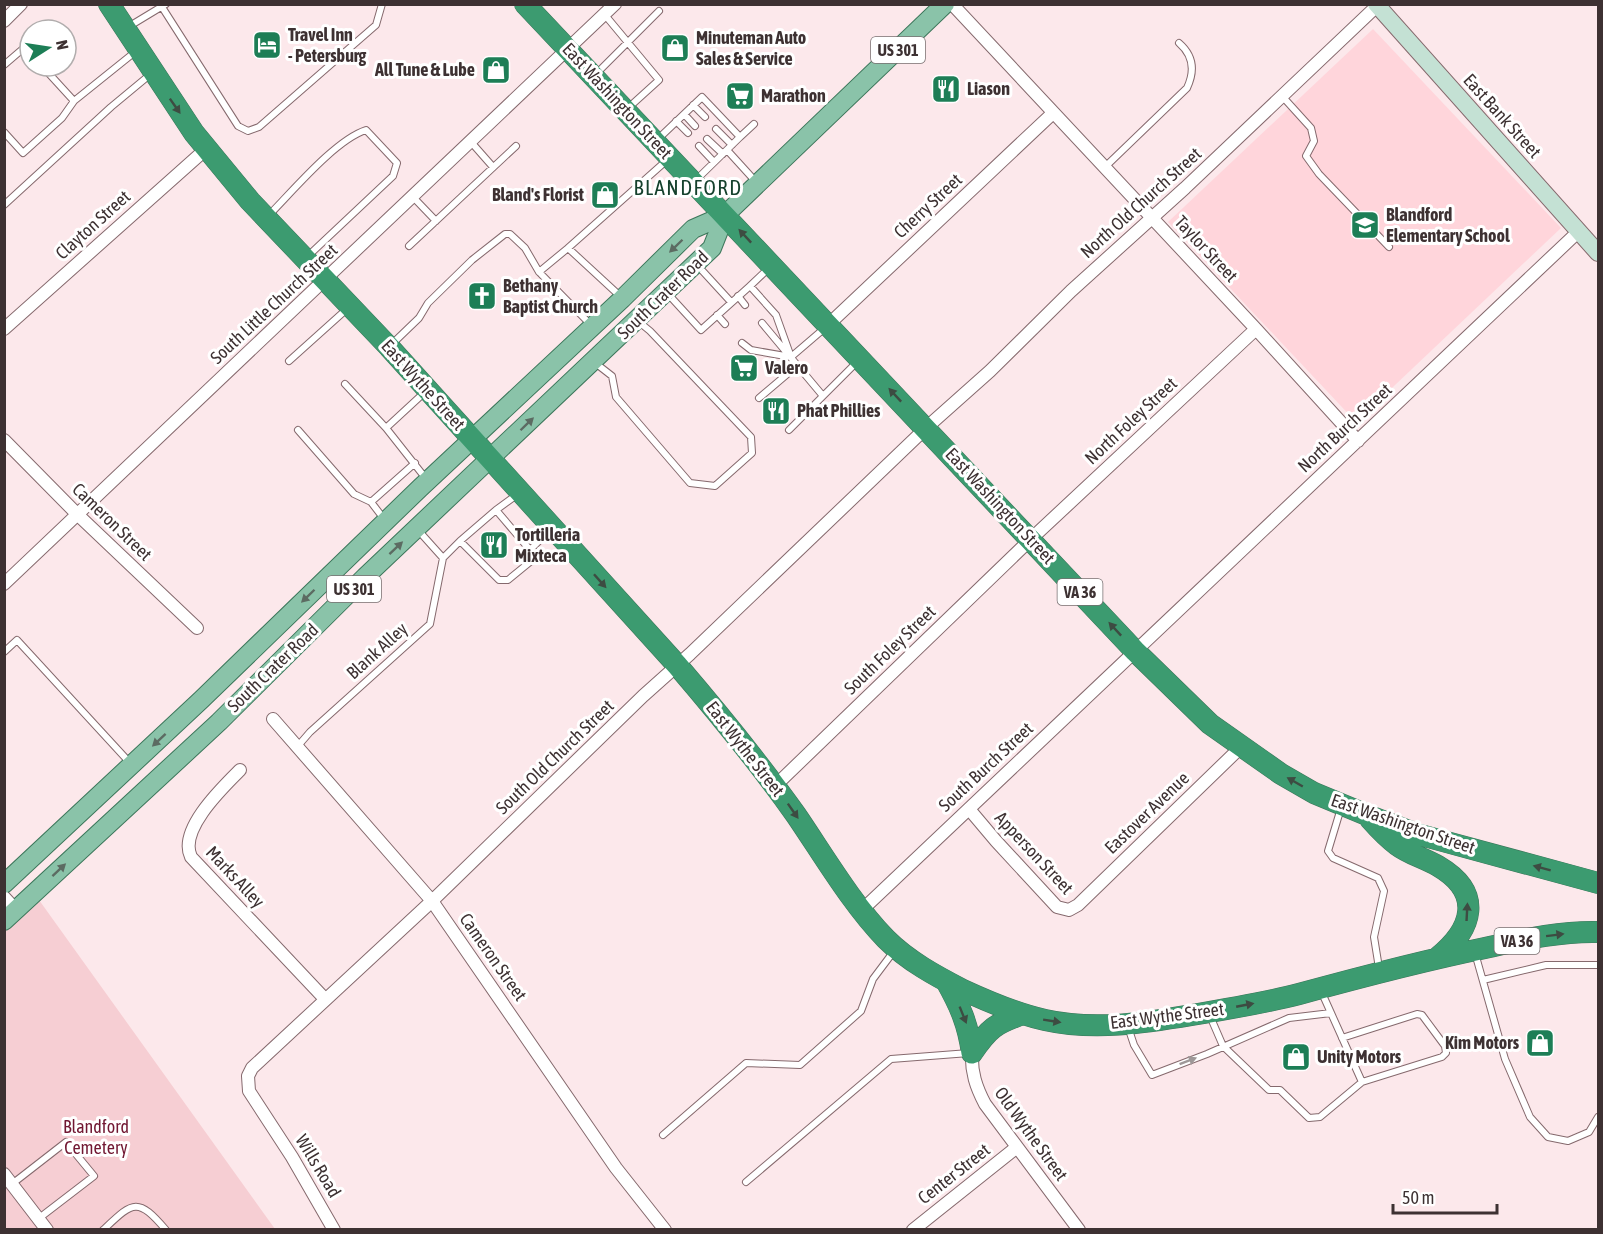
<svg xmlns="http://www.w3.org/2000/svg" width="1603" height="1234" viewBox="0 0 1603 1234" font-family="'Asap Condensed',sans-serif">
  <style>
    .built { fill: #ffd5db }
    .green { fill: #f6ced3 }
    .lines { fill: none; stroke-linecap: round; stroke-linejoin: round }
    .lane-casing { stroke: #85696d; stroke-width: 8 }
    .street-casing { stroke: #85696d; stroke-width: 14 }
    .secondary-casing { stroke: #85696d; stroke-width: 18 }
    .primary-casing { stroke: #3c765a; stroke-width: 20 }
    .highway-casing { stroke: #3c765a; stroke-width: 22 }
    .lane { stroke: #fff; stroke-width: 6 }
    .street { stroke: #fff; stroke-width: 12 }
    .secondary { stroke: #c4e1d4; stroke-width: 16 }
    .primary { stroke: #8ac3a9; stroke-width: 18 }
    .highway { stroke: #3c9b70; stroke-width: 21 }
    .oneway { fill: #3d4c42 }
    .oneway2 { fill: #5c6b62 }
    .oneway3 { fill: #9e9898 }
    .labels { text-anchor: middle; stroke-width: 6; stroke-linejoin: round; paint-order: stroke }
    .shield { fill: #fff; stroke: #776f70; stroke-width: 1.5 }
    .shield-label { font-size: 16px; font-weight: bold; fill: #3d3132 }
    .poi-label { font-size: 18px; font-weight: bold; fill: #3d3132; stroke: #fff; text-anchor: start }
    .street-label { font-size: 18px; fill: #3d3132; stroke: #fff }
    .park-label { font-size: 18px; fill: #711732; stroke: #fff }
    .quarter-label { font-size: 21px; letter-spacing: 1.5px; fill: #15412d; stroke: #fff }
  </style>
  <rect width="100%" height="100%" fill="#fce8eb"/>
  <path class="built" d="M1373,29L1561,228L1356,422L1168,222Z"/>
  <path class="green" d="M34,893L275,1229L5,1230V922Z"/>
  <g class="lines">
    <g class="lane-casing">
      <path id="lane" d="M162,7L238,126L248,131L259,127L376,25L382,4
        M605,15L659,80L627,109
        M128,27L166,4
        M4,65L25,47L30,53
        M42,66L74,101L135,52
        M597,73L659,11
        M1282,96L1311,128L1314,141L1306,156L1319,174L1389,247
        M693,105L705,117
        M684,114L695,126
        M676,121L688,133
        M716,129L732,145
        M4,132L23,153L62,118L74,101
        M740,137L754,124
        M658,139L702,97L740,137L697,179
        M707,139L723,154
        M471,142L493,167
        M699,146L714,162
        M727,150L757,183
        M1105,167L1187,88C1195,71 1194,56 1179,43
        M413,197L436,221
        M4,205L111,107L152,73
        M268,216C292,192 335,140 366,130L397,163L393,176L308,256
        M409,246L516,146
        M568,248L666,161
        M698,266L731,302
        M539,272L568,248L620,296
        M750,286L769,268
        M668,294L701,330L750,286L776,315L791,357
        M738,296L745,305
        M717,315L725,324
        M762,323L823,396
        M742,343L751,350L791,357L826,327
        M392,344L419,318L428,303L472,260L505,234H510L525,248L539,272L591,325
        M289,361L348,308
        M594,362L612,376L616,397L690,483L715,486L752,453L751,437L650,331L639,322
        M345,384L386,428
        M425,392L386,428L427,480
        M759,398L798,365
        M298,430L354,494L371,502
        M789,430L858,361
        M496,510L518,494
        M384,519L371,502L415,463
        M417,529L443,558L460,541L499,580H508L530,562V550L496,510L460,541
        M530,550L551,529
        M4,652L17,640L131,764
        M297,747L310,732L430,624L443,558
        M1341,808L1328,851L1333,858L1378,878L1384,891L1374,937L1379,968
        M1475,953L1505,1059L1530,1117L1548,1137L1568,1141L1589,1132L1598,1117
        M1483,980L1546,965H1598
        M1210,1016L1223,1046L1269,1090H1280L1309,1118L1320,1117L1362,1082L1331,1013
        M1128,1027L1134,1045L1152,1075L1207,1054L1289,1018L1331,1013L1322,993
        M1342,1038L1417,1014L1422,1015L1445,1046L1446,1053L1442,1057L1362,1082
        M663,1135L746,1063L800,1065L861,1011L873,979L894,951
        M746,1182L891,1059L969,1053
        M12,1184L66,1142L94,1176L38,1219
        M103,1230C133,1202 137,1196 166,1230"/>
    </g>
    <g class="street-casing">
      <path id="street" d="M952,4L1256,329L1358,441
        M4,21L21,4
        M828,325L1053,113
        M4,329L206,149
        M4,440L78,515L197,628
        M4,584L615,4
        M273,719L432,901L616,1168L665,1230
        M240,770C222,788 178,830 191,857L324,998
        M775,786L1031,539L1256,329
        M969,809L996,841L1057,907L1069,910L1078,905L1241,747
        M4,897L16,910
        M862,910L1579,231
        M972,1053C971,1072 976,1087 985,1104L1079,1230
        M4,1174L47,1230
        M334,1230L292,1157L249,1091L248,1076L252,1068L432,901L643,696L690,654L926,428L990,371L1071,291L1185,188L1379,4
        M913,1230L1017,1147"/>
    </g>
    <g class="secondary-casing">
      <path id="secondary" d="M1376,4L1598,253"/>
    </g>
    <g class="primary-casing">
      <path id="primary" d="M4,884L201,700L420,488L622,299L693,229L725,215L945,4
        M4,921L219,722L365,577L712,248L725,215"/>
    </g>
    <g class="highway-casing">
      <path id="highway" d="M109,4L194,133L250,201L389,347L677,665C719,714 759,763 796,815C824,856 852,904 886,939C908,961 936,976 963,990C989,1002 1017,1014 1045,1020C1094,1031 1144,1023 1192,1015C1228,1009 1264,1003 1299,994C1361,977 1422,961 1485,948C1522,940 1560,931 1598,932
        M525,4L1135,651L1210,724L1281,774L1314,793L1367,815L1417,834L1598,883
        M1370,819C1378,828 1386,837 1397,845C1409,854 1424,858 1438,866C1484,893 1473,929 1437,958
        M946,981C960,1006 968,1024 972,1053
        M972,1053C989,1028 995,1024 1023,1014"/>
    </g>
    <use href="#lane" class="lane"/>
    <use href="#street" class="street"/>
    <use href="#secondary" class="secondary"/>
    <use href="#primary" class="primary"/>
    <use href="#highway" class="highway"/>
  </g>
  <defs><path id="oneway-solid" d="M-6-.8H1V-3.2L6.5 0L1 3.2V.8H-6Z" transform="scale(1.5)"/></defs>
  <g class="oneway">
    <use href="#oneway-solid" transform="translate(175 106) rotate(55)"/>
    <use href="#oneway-solid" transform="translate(745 236) rotate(-133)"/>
    <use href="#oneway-solid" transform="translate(895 395) rotate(-133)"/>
    <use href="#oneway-solid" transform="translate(600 581) rotate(48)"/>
    <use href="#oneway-solid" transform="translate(1115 629) rotate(-133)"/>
    <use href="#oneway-solid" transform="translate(1295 782) rotate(-150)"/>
    <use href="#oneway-solid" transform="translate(793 811) rotate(55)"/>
    <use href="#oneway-solid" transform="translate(1542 868) rotate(-165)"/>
    <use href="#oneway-solid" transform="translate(1467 912) rotate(-87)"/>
    <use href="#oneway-solid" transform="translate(1555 935) rotate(-7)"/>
    <use href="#oneway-solid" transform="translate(1245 1005) rotate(-11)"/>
    <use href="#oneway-solid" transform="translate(963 1015) rotate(68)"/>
    <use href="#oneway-solid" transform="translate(1052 1021) rotate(9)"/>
  </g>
  <g class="oneway2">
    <use href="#oneway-solid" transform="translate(676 246) rotate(136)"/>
    <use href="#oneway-solid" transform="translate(527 424) rotate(-44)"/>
    <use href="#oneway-solid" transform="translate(396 548) rotate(-43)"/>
    <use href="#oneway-solid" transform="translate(308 596) rotate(136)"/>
    <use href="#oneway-solid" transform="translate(159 740) rotate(137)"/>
    <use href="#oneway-solid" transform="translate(59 870) rotate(-43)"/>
  </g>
  <use class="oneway3" href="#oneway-solid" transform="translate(1188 1061) rotate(-21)"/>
  <defs>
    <g id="hotel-square" transform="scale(1.5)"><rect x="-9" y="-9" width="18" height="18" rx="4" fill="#1d7e56" stroke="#fff"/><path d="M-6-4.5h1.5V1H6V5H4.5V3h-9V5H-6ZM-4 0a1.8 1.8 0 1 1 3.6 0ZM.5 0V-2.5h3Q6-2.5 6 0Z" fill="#fff"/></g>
    <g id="shop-square" transform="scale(1.5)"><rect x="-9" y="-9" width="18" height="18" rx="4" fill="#1d7e56" stroke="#fff"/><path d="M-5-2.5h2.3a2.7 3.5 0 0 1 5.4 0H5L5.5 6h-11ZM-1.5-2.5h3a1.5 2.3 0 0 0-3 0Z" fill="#fff"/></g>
    <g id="restaurant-square" transform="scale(1.5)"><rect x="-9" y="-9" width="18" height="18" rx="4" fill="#1d7e56" stroke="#fff"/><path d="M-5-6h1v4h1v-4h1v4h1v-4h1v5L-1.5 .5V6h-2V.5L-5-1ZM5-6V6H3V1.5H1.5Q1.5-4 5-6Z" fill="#fff"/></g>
    <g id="supermarket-square" transform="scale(1.5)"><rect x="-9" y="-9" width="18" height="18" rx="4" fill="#1d7e56" stroke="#fff"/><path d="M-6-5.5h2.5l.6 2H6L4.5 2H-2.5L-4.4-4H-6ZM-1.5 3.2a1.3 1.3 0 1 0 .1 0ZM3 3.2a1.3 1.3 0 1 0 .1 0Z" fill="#fff"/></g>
    <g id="school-square" transform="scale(1.5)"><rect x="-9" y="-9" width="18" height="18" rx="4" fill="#1d7e56" stroke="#fff"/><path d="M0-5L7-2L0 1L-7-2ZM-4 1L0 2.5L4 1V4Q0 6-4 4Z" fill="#fff"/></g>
    <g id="church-square" transform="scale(1.5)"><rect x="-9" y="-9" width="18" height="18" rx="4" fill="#1d7e56" stroke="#fff"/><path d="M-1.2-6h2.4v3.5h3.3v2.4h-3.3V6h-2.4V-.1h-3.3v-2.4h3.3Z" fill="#fff"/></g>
  </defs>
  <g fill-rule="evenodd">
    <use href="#hotel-square" x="267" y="45"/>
    <use href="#shop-square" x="675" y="48"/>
    <use href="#shop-square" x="496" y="70"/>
    <use href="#restaurant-square" x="946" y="89"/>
    <use href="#supermarket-square" x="740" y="96"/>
    <use href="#shop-square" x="605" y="195"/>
    <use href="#school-square" x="1365" y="225"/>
    <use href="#church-square" x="482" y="296"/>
    <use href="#supermarket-square" x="744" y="368"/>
    <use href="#restaurant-square" x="776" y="411"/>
    <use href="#restaurant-square" x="494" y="545"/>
    <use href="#shop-square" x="1540" y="1043"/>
    <use href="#shop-square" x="1296" y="1057"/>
  </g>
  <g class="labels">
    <g class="shield">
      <rect x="871" y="37" width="54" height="26" rx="4.5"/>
      <rect x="327" y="576" width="54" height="26" rx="4.5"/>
      <rect x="1057.5" y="579" width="45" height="26" rx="4.5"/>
      <rect x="1494.5" y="928" width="45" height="26" rx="4.5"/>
    </g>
    <g class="shield-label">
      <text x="898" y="56">US 301</text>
      <text x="354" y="595">US 301</text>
      <text x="1080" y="598">VA 36</text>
      <text x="1517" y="947">VA 36</text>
    </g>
    <g class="poi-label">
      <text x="288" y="41">Travel Inn<tspan x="288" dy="21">- Petersburg</tspan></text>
      <text x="696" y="44">Minuteman Auto<tspan x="696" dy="21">Sales &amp; Service</tspan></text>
      <text x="475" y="76" text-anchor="end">All Tune &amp; Lube</text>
      <text x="967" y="95">Liason</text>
      <text x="761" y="102">Marathon</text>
      <text x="584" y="201" text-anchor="end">Bland's Florist</text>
      <text x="1386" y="221">Blandford<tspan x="1386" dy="21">Elementary School</tspan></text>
      <text x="503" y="292">Bethany<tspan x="503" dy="21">Baptist Church</tspan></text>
      <text x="765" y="374">Valero</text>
      <text x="797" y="417">Phat Phillies</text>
      <text x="515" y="541">Tortilleria<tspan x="515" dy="21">Mixteca</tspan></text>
      <text x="1519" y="1049" text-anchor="end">Kim Motors</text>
      <text x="1317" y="1063">Unity Motors</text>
    </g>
    <g class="street-label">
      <text transform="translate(617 101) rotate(47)" y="6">East Washington Street</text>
      <text transform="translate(1502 116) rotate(48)" y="6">East Bank Street</text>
      <text transform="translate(1141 203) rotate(-42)" y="6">North Old Church Street</text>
      <text transform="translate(928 206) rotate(-43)" y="6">Cherry Street</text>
      <text transform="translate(93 225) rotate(-42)" y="6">Clayton Street</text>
      <text transform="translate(1206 249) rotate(47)" y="6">Taylor Street</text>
      <text transform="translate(663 295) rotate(-44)" y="6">South Crater Road</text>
      <text transform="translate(274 304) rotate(-43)" y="6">South Little Church Street</text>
      <text transform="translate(423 385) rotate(48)" y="6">East Wythe Street</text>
      <text transform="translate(1131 421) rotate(-43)" y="6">North Foley Street</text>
      <text transform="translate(1345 428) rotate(-43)" y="6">North Burch Street</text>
      <text transform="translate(1000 506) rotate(47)" y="6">East Washington Street</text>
      <text transform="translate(112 522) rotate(44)" y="6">Cameron Street</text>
      <text transform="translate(890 650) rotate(-44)" y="6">South Foley Street</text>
      <text transform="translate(377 651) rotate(-42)" y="6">Blank Alley</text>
      <text transform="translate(273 668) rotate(-44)" y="6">South Crater Road</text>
      <text transform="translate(745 749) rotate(52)" y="6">East Wythe Street</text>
      <text transform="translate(555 757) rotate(-44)" y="6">South Old Church Street</text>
      <text transform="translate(986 767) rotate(-43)" y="6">South Burch Street</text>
      <text transform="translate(1147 813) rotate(-44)" y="6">Eastover Avenue</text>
      <text transform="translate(1403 824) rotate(19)" y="6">East Washington Street</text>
      <text transform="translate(1034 853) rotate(47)" y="6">Apperson Street</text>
      <text transform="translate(235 877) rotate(47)" y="6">Marks Alley</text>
      <text transform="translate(493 957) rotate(55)" y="6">Cameron Street</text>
      <text transform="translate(1167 1016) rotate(-7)" y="6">East Wythe Street</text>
      <text transform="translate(1031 1134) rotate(54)" y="6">Old Wythe Street</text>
      <text transform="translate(318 1166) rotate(59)" y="6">Wills Road</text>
      <text transform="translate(954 1174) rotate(-38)" y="6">Center Street</text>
    </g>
    <g class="park-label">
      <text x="96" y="1133">Blandford<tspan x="96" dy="21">Cemetery</tspan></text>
    </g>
    <g class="quarter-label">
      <text x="688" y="195">BLANDFORD</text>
    </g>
  </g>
  <rect width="1603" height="1234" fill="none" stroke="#3d3132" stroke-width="12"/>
  <g transform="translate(48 48) rotate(78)"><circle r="28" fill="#ffffff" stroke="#b1adad" stroke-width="1.5"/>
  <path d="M0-4.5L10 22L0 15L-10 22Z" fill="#1d7e56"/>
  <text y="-9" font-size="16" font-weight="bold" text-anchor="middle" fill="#3d3132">N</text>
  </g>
  <path d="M1393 1204v9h104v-9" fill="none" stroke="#3d3132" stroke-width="3"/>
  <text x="1402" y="1204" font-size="18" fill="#3d3132" stroke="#ffffff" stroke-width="4.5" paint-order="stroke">50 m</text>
</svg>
